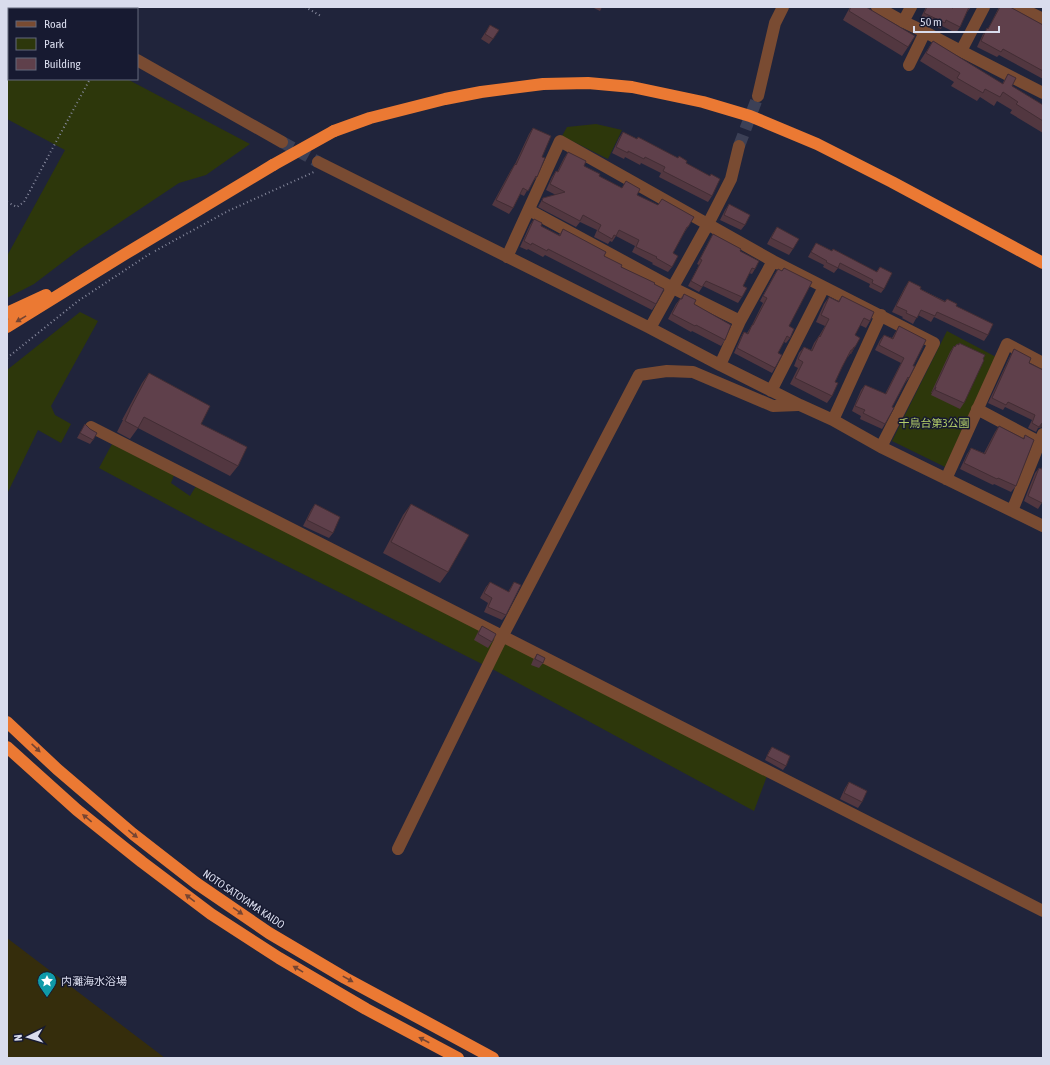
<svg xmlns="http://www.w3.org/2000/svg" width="1050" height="1065" viewBox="0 0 1050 1065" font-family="'Asap Condensed','Noto Sans JP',sans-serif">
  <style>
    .green { fill: #2d370b }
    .sand { fill: #352d0c }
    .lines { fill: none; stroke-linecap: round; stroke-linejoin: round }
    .minor-tunnel { stroke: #3c4056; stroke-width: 12; stroke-dasharray: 12 6; stroke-linecap: butt }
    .path { stroke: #86899d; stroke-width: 2; stroke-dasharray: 1 3; stroke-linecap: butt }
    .minor { stroke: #794b32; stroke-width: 12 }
    .highway { stroke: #eb7933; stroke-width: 12 }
    .highway-bridge { stroke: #eb7933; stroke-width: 12 }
    .wall { fill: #523740 }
    .shaded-wall { fill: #422d34 }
    .building { fill: #5f404b; stroke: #422d34 }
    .oneway { fill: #764532 }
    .labels { text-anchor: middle; stroke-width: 3; stroke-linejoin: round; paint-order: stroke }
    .park-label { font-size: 11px; fill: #b3ce68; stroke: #171a31 }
    .street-label { font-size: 11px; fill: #d9dced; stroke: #171a31 }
    .poi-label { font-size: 11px; fill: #d9dced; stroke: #171a31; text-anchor: start }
  </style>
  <rect width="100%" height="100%" fill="#20243b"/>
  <path class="green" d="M7,16L9,17V79H127L250,144L206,175L179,183L80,249L34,284L7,298V256L65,150L7,119Z
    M596,124L622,130L608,159L562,136L567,127Z
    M80,312L98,321L51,406L55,415L71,424L61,443L38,430L7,494V370Z
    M947,331L996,357L945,467L892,441Z
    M112,444L174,475L171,483L190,496L196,486L767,776L754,811L496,671L207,526L99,468Z"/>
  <path class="sand" d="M7,938L165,1058H7Z"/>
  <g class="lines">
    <path class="minor-tunnel" d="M282,142L318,162
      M739,146L758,96"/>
    <path class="path" d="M305,7L321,16
      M7,202L17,207L24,202L50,153L90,79
      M155,251L228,211L314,172
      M7,358L78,301L151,253"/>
    <path class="minor" d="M35,7L38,9
      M877,7L902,21L925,32L961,51L1043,93
      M1018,7L1043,19
      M903,22L911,7
      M961,51L984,7
      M137,60L282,142
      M909,65L925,32
      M758,96L775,23L783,7
      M318,162L650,328L720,365L800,405L833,420L881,447L1043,526
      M529,210L673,288L740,321
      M507,257L560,141L773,261L934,343L881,447
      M650,328L708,224L731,179L739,146
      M720,365L740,321L773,261
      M771,391L824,287
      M977,409L1043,444
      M833,420L881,315
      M91,427L1043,911
      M946,479L1007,344L1043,363
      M1012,511L1043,434
      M398,849L502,637L639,375L667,371L693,372L773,406L798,405"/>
    <path class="highway" d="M334,131L370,118L445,99L481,92L543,84L588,83L632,87L703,102L750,116L817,144L892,182L1043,263
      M7,313L46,295
      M7,327L125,254L273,165
      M7,722L57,769L133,834L196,883L269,933L345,978L493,1058
      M7,747L77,810L142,862L211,914L279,958L366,1009L458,1058"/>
    <path class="highway-bridge" d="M273,165L334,131"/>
  </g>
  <path class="wall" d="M592,7H602L600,11Z
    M850,7H866L908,47L902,56L843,20Z
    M926,7H950L952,8V7H971L967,12L960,27L956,33L942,26L941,29L920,19Z
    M999,7H1010L1043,25V79L999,55L997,57L977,47L983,34L988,29Z
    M490,25L493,39L489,44L481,39Z
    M933,41L1002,84L1008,74L1012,86L1043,105V133L1010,113L1012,110L997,101L994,106L980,97L977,101L951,86L954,82L920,61Z
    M533,128L542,157L537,177L532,182L524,196L520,194L513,208L509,214L492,205L511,170L515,164L529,134Z
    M623,132L686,163L712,196L708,202L659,177L661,173L641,163L640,165L625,157L624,159L612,153L619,138Z
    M568,152L584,166L599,176L622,188L626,181L637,195L688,227L684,233L673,253L672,267L668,272L652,264L653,263L632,252L635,246L616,236L612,242L610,241L608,244L594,237L597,230L580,222L576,227L538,207L543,198L556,195L546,190L552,177L556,171L557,172L564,158Z
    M729,204L745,225L741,230L720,220L725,210Z
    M534,219L541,226L559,235L563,229L621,267L654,284L656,304L652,310L545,255L543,257L528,249L527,250L520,247L530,225Z
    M777,227L793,249L789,255L767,244L773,233Z
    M713,234L740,251L755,269L752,274L749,273L743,286L742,297L738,303L703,286L699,292L688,286L699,265L697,264L710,239Z
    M816,243L832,251L833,249L876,272L880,267L884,289L881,293L869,287L870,284L838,268L834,273L823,267L824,265L808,257L813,248Z
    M784,268L790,338L786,343L784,342L778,353L775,368L772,373L734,353L741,337L744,332L747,333L752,325L763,303L760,301L774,275L778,269L781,271Z
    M909,281L920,289L945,301L947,299L956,306L988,335L984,341L934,317L931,322L918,315L913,324L902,318L903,317L892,312L905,287Z
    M684,294L694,304L725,340L721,346L692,331L691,332L668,319L676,304Z
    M842,296L870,321L866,328L860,325L855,335V347L851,354H850L848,357H847L835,382L832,396L827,403L790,384L798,368L794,366L799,353L804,347L811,350L814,343L819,336L825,326L816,322L824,304L829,297L838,301Z
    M899,326L913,366L909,378L905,383L892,407L885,424L882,429L860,419L861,416L852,411L861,390L865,385L885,394L901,363L875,350L880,340L884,335L892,338Z
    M957,344L964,403L960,409L931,395L932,393H931L950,352L954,346H955Z
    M1014,349L1029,363L1043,370V427H1042L1038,428L1036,432L1028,428L1032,420L1005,407L1003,410L988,403L1011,354Z
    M149,373L201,424L238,466L230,476L138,428L130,439L117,432L123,420H122L142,383Z
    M85,424L93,440L90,444L77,438Z
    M999,426L1023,438L1025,435L1016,486L1011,492L994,484L993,485L960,469L967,454L971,448L984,453L995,432Z
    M1043,465V501L1038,509L1024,501L1035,473L1039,468L1041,469Z
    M315,504L333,533L329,538L303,526L311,510Z
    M411,504L448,572L440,583L383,553L403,515Z
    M490,582L508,592L514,582L506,615L502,620L484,612L488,603L480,598L486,587Z
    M482,626L492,642L488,648L474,640L478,632Z
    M537,654L543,663L539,668L531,665L533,660Z
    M772,747L786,766L783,770L765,760L769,751Z
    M849,782L862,802L858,808L840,799L845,788Z"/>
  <path class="shaded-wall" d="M854,347H855L851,354H850Z
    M935,387H936L932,393H931Z
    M1042,423H1043V427H1042L1038,428Z"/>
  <path class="building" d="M851,7H866L915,36L908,47L849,11Z
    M927,7H950L953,8L954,7H969L960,27L946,20L945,23L924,13Z
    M1000,7H1010L1043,25V71L1003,49L1001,52L981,41L987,28L988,29Z
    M490,25L499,30L493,39L485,34Z
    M933,41L1003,84L1008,74L1016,78L1012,86L1043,105V121L1016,104L1018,102L1003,92L1000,97L985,89L983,93L957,78L960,73L926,53Z
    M533,128L551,136L542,157L545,158L537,177L536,176L528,191L523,188L513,208L496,200L515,164L516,165Z
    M623,132L637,139L638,137L678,158L679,156L687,161L686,163L710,176L711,174L720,179L712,196L663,171L665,167L645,157L644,159L628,151V153L616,147Z
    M568,152L586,161L584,166L600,174L599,176L622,188L626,181L640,189L637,195L658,205L662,199L694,217L688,227H687L673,253L678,256L672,267L656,258L657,257L636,247L639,240L619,230L616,236L614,235L612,239L598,231L601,225L583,215L580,221L542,201L543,198L565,192L550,184L556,171L558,172Z
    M729,204L750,215L745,225L724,215Z
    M534,219L542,223L541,226L560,236L563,229L606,252L604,256L622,265L621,267L655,283L654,284L664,289L656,304L548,249L547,251L532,243L531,245L524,241Z
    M777,227L799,239L793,249L771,238Z
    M713,234L741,249L740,251L759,261L755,269L752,268L743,286L747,288L742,297L706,281L702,287L691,281L702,260L700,259Z
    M816,243L832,251L833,249L877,272L880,267L892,273L884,289L872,283L873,280L840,263L838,268L826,262L827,261L811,252Z
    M784,268L812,282L789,326L794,329L790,338L787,336L778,353L782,355L775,368L737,348L744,332L748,334L752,325H753L767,298L763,296L778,269L782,271Z
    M909,281L921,287L920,289L945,302L947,299L957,304L956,306L993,324L988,335L937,312L935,316L921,310L917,318L906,313L907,311L896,306Z
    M684,294L696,300L694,304L731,325L725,340L696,325L695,326L672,314L680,299H682Z
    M842,296L874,312L870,321L864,318L855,335L860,338L855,347H854L852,350H851L842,367L835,382L838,383L832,396L795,378L803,362L798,359L804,347L812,351L819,336L820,337L829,319L821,315L829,297L839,302Z
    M899,326L926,340L913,366H915L909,378L908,377L892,407L894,408L885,424L863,413L865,410L855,406L865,385L886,394L904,358L879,345L884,335L893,339Z
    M959,343L985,355L983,359L984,360L964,403L935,390L936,387H935L954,346L955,347L957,344L959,345Z
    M1014,349L1031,358L1029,363L1043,370V423H1042L1039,427L1032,423L1035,415L1008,402L1006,405L992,398Z
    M149,373L210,406L201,424L247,447L238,466L144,417L138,428L125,421L130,410V409Z
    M85,424L90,429L97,433L93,440L80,433Z
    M999,426L1024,439L1025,435L1034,440L1016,486L998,478L997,479L964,463L971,448L985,454Z
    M1043,466V501L1042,503L1028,496L1039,468L1042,469Z
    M315,504L340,517L333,533L307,520Z
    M411,504L469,535L448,572L391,542Z
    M490,582L509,592L514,582L521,585L506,615L488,607L492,598L484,593Z
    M482,626L496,634L492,642L478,634Z
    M537,654L545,658L543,663L535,659Z
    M772,747L790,756L786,766L767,756Z
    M849,782L867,791L862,802L844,793Z"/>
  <defs><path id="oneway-solid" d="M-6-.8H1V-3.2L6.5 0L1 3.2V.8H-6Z"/></defs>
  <g class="oneway">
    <use href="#oneway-solid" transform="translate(21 319) rotate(149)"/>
    <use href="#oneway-solid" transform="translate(36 748) rotate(43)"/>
    <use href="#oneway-solid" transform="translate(87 818) rotate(-141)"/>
    <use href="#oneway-solid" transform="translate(133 834) rotate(39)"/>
    <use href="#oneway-solid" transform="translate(190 898) rotate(-143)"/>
    <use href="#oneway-solid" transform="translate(238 911) rotate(35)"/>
    <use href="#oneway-solid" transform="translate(298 969) rotate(-149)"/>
    <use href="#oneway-solid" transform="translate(348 979) rotate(29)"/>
    <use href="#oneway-solid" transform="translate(424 1040) rotate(-152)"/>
  </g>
  <defs>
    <g id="sight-pin" transform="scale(1)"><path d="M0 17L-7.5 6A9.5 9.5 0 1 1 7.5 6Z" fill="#0f9aa8" stroke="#171a31"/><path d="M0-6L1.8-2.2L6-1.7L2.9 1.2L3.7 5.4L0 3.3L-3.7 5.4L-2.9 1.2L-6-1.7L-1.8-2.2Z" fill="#fff"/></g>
  </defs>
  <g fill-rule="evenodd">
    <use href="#sight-pin" x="47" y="981"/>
  </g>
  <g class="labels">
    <g class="park-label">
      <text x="934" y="427">千鳥台第3公園</text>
    </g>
    <g class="street-label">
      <text transform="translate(244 899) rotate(34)" y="4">NOTO SATOYAMA KAIDO</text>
    </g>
    <g class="poi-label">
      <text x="61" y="985">内灘海水浴場</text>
    </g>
  </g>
  <rect width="1050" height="1065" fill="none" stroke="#d9dced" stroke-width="16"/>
  <rect x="8" y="8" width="130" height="72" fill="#171a31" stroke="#65687c"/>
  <rect x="16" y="21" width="20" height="6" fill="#794b32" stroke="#65687c"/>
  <text x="44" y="28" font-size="12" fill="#d9dced">Road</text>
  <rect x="16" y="38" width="20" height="12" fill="#2d370b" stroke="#65687c"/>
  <text x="44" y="48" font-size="12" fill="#d9dced">Park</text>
  <rect x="16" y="58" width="20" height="12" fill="#5f404b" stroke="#65687c"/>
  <text x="44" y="68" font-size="12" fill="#d9dced">Building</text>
  <g transform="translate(28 1037) rotate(265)" stroke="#171a31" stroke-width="3" paint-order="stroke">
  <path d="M0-3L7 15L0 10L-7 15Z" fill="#d9dced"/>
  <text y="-6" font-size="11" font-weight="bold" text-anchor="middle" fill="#d9dced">N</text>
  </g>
  <path d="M914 26v6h85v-6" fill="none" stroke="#d9dced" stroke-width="2"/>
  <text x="920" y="26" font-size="12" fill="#d9dced" stroke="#171a31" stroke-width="3" paint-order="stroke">50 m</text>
</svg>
